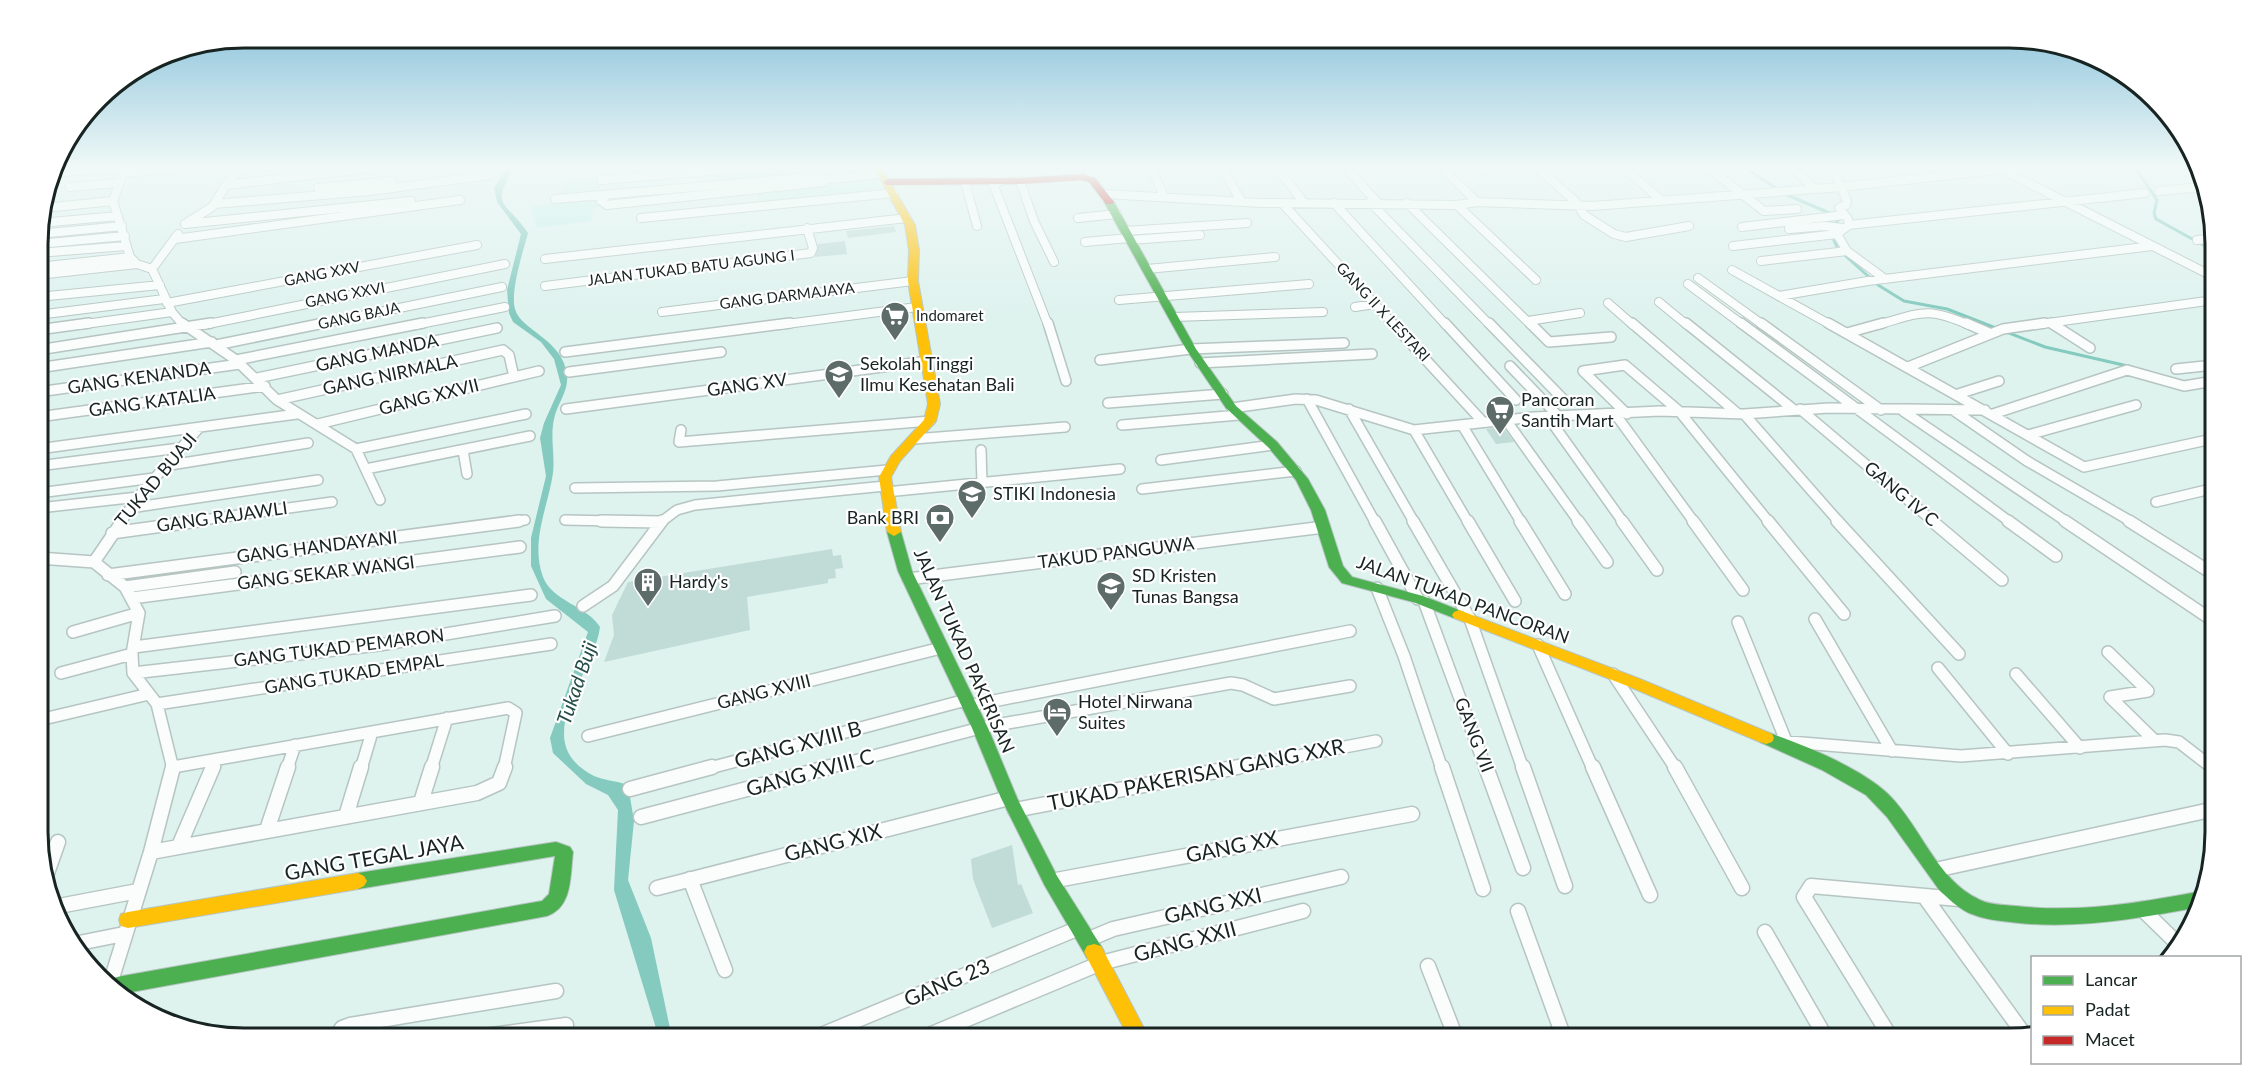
<svg xmlns="http://www.w3.org/2000/svg" width="2253" height="1076" viewBox="0 0 2253 1076" font-family="Lato,sans-serif">
  <style>
    .green { fill: #c6f0e8 }
    .water { fill: #84cabf }
    .lines { fill: none; stroke-linecap: round; stroke-linejoin: round }
    .stream { stroke: #84cabf; stroke-width: 3 }
    .building { fill: #c1dbd7 }
    .street-far3-casing { stroke: #b6c5c2; stroke-width: 10 }
    .street-far2-casing { stroke: #b6c5c2; stroke-width: 12 }
    .street-far1-casing { stroke: #b6c5c2; stroke-width: 14 }
    .street-casing { stroke: #b6c5c2; stroke-width: 17 }
    .fast-casing { stroke: #b6c5c2; stroke-width: 2 }
    .slow-casing { stroke: #b6c5c2; stroke-width: 2 }
    .jam-casing { stroke: #b6c5c2; stroke-width: 2 }
    .street-far3 { stroke: #fafdfc; stroke-width: 8 }
    .street-far2 { stroke: #fafdfc; stroke-width: 9 }
    .street-far1 { stroke: #fafdfc; stroke-width: 11 }
    .street { stroke: #fafdfc; stroke-width: 14 }
    .fast { fill: #4caf50; fill-rule: evenodd }
    .slow { fill: #ffc107; fill-rule: evenodd }
    .jam { fill: #c62828; fill-rule: evenodd }
    .labels { text-anchor: middle; stroke-width: 4.5; stroke-linejoin: round; paint-order: stroke }
    .far-street-label { font-size: 15px; fill: #172422; stroke: #fff }
    .far-poi-label { font-size: 15px; fill: #172422; stroke: #fff; text-anchor: start }
    .street-label { font-size: 18px; fill: #172422; stroke: #fff }
    .poi-label { font-size: 18px; fill: #172422; stroke: #fff; text-anchor: start }
    .water-label { font-size: 20px; font-style: italic; fill: #244e48; stroke: #fff }
    .near-street-label { font-size: 21px; fill: #172422; stroke: #fff }
    .rim { fill: none; stroke: #172422; stroke-width: 3 }
  </style>
  <rect width="100%" height="100%" fill="#def2ee"/>
  <path class="green" d="M764,166H870L873,172L717,183V170Z
    M875,176L883,191L758,204V191Z
    M601,179L598,192L561,196L565,183Z
    M594,197L601,207L593,208L591,221L537,228L531,207Z"/>
  <path class="water" d="M508,166H515C490,209 504,198 528,233C523,251 510,292 515,309C521,331 563,339 567,375C569,391 557,404 554,419C550,437 555,455 553,473C548,507 530,542 543,577C553,602 586,605 600,627C594,675 526,741 594,776C603,780 616,781 625,784L629,791L634,821L628,880L651,938L672,1038H659L614,890L618,810L608,795L586,784L553,753L550,738L588,632L546,599L531,566V538L546,476L540,438L544,423L561,385L554,359L541,342L513,322L509,313L507,290L521,234L497,202L494,188Z"/>
  <g class="lines">
    <path class="stream" d="M1742,166L1779,190
      M2134,166L2157,200L2154,213L2156,219L2214,251
      M1785,194L1841,218L1832,226
      M1832,236L1838,249L1878,285L1904,301L1947,309L2045,347L2132,367"/>
  </g>
  <path class="building" d="M894,226L896,232L848,238L846,231Z
    M845,241L847,254L815,257L818,244Z
    M1503,427L1514,442L1496,444L1486,429Z
    M832,549L833,556L841,555L843,568L835,569L836,578L828,579V583L747,597L750,630L604,662L614,635L612,615L628,582Z
    M1012,845L1018,885L1021,884L1033,913L992,928L973,879L971,859Z"/>
  <g class="lines">
    <g class="street-far3-casing">
      <path id="street-far3" d="M126,166L113,201L130,257L137,264L152,269L172,312L183,325
        M993,166L999,182
        M1072,166L1077,177
        M1150,166L1164,196
        M1221,166L1241,201
        M1276,166L1304,203
        M1344,166L1377,202
        M1440,166L1477,202
        M1483,166L1487,170
        M1535,166L1575,201L1584,215L1614,234L1626,237L1689,226
        M1622,166L1662,201
        M1706,166L1764,211L1797,209
        M1791,166L1814,189
        M243,169L266,166
        M2001,169L2214,277
        M53,173L126,167
        M124,173L197,166
        M1086,177L1091,173L1088,166
        M601,180L769,166
        M992,181L1048,325
        M1020,181L1034,221L1054,262
        M965,182L977,226
        M226,185L389,166
        M70,187L119,183
        M318,188L392,181
        M2159,191L2201,187
        M1105,194L1261,203L1457,205L1477,202L1592,206L1841,187L2033,166
        M606,196L601,201L607,205L824,182
        M555,199L810,177L830,179L882,174
        M1370,202L1490,325
        M1282,203L1394,325
        M1334,203L1446,325
        M1407,203L1531,325
        M214,204L370,191L490,175
        M1457,205L1536,280
        M44,208L113,201
        M2209,213L2213,215
        M641,218L894,193
        M1078,218L1117,214
        M188,222L212,207L230,179L247,166
        M40,223L118,216
        M185,224L411,201
        M1849,225L2145,193
        M1742,227L1844,215
        M1789,229L1825,226L1842,228
        M1125,231L1247,223
        M38,234L122,226
        M175,239L460,200
        M1130,240L1200,235
        M2197,240L2214,238
        M1085,242L1129,238
        M38,244L125,236
        M1733,246L1837,234
        M1847,251L1885,279
        M38,253L126,246
        M545,259L907,218
        M1761,261L1847,251L1837,234L1849,225L1848,219L1839,208L1846,205L1847,201L1832,166
        M38,267L130,257
        M152,269L178,234
        M1147,269L1275,257
        M1732,270L1831,325
        M38,275L137,264
        M1698,278L1763,325
        M1688,284L1743,325
        M545,286L811,253L813,248L807,228
        M1779,296L1868,281L2152,246
        M38,297L160,285
        M1119,300L1309,284
        M1659,302L1687,325
        M167,303L477,245
        M1608,303L1633,325
        M1355,307L1375,304
        M662,312L913,281
        M38,315L164,299
        M1174,317L1323,312
        M1528,321L1580,313
        M2051,323L2054,325
        M78,325L172,312
        M203,325L505,264
        M316,325L502,287
        M415,325L505,307
        M779,325L917,307
        M1877,325C1921,313 1926,306 1969,325
        M2034,325L2214,300"/>
    </g>
    <g class="street-far2-casing">
      <path id="street-far2" d="M182,323L236,360L277,400L356,449L380,500
        M1048,323L1066,381
        M1392,323L1483,422
        M1445,323L1516,400
        M1489,323L1564,400
        M1530,323L1549,342L1611,337
        M1632,323L1737,413
        M1686,323L1793,409
        M1741,323L2010,522
        M1761,323L1881,410
        M1828,323L2084,467L2212,439
        M1966,323L1989,333
        M2051,323L2090,348
        M38,330L89,323
        M1847,333L1883,323
        M216,345L324,323
        M38,350L211,323
        M565,352L790,323
        M236,360L423,323
        M1100,360L1191,349L1344,343
        M1200,363L1372,354
        M1510,366L1559,417
        M1908,367L2003,329L2045,323
        M38,368L212,342
        M2176,369L2214,365
        M569,372L721,352
        M257,378L497,328
        M38,392L240,364
        M1958,394L1999,381
        M1307,399L1375,522
        M277,400L503,350L509,355L514,377
        M1108,403L1223,394
        M1232,408L1296,399L1316,400L1414,430L1534,417L1660,411L1744,414L1829,408L1985,410
        M566,409L928,361
        M1349,409L1414,522
        M1800,409L1934,522
        M1953,410L2027,461L2132,522
        M1903,411L2067,522
        M1627,414L1583,371L1625,365L1679,411L1769,522
        M1744,414L1839,522
        M1993,414L2127,370L2184,386L2214,381
        M1616,415L1694,522
        M38,417L265,386
        M1548,417L1623,522
        M1506,420L1579,522
        M318,424L539,371
        M1122,425L1239,415
        M1462,425L1521,522
        M681,430L679,442L930,421
        M1414,430L1468,522
        M2028,435L2136,405
        M914,439L1065,427
        M38,449L297,414
        M356,449L526,414
        M463,450L467,474
        M981,450L982,483
        M1161,460L1273,445
        M38,466L180,448
        M164,466L308,443
        M366,469L530,436
        M575,488L717,486L887,470
        M1142,489L1296,471
        M886,492L1120,469
        M39,493L154,478
        M2156,502L2215,488
        M39,508L138,497
        M130,508L318,480
        M565,520L661,522
        M121,522L138,497L198,429
        M188,522L332,502
        M508,522L525,520
        M661,522L677,510L695,505L885,486"/>
    </g>
    <g class="street-far1-casing">
      <path id="street-far1" d="M601,521L661,522
        M1375,521L1418,599
        M1413,521L1470,619L1523,769
        M1468,521L1515,601
        M1520,521L1565,594
        M1578,521L1607,562
        M1622,521L1657,570
        M1693,521L1743,590
        M1768,521L1844,614
        M1837,521L1959,654
        M1932,521L2002,580
        M2008,521L2056,556
        M2065,521L2215,622
        M2129,521L2215,575
        M112,533L199,521
        M39,558L94,562L125,587L139,613L132,654L133,673L157,704L173,769
        M94,562L122,521
        M108,575L519,521
        M908,579L1324,527
        M125,587L235,572
        M1377,588L1404,656L1442,769
        M132,598L520,547
        M1424,601L1486,769
        M583,606L613,586L662,521
        M1815,619L1892,751
        M1738,622L1786,741
        M73,632L139,613
        M1538,645L1593,769
        M134,647L531,595
        M2108,652L2148,691L2110,697L2155,741
        M1938,668L2008,754
        M61,673L132,654
        M133,673L379,645L555,616
        M1613,674L1676,769
        M2016,674L2080,748
        M157,704L551,644
        M968,706L1350,631
        M39,720L149,694
        M588,736L941,648
        M1777,741L1961,756L2165,740L2179,742L2214,769
        M173,767L508,708L516,713L504,769
        M213,769L217,759
        M287,769L295,745
        M361,769L372,732
        M431,769L447,718
        M706,769L966,700
        M824,769L980,728L1231,683L1243,685L1274,699L1350,686
        M1230,769L1376,741"/>
    </g>
    <g class="street-casing">
      <path id="street" d="M1442,767L1483,889
        M1486,767L1523,868
        M1523,767L1565,886
        M1593,767L1650,895
        M1675,767L1742,888
        M2212,767L2215,770
        M630,789L712,767
        M421,802L432,767
        M1015,810L1238,767
        M346,816L361,767
        M641,817L830,767
        M267,830L288,767
        M179,846L213,767
        M151,852L477,793L499,783L505,767
        M1935,870L2215,809
        M46,876L58,842
        M690,879L725,970
        M1051,881L1412,814
        M657,888L1009,798
        M1924,896L2026,1037
        M59,906L138,891
        M2142,909L2179,945
        M1518,911L1564,1038
        M1765,932L1826,1038
        M1087,940L1113,929L1341,877
        M74,944L124,934
        M1428,966L1456,1038
        M111,981L151,852L173,767
        M335,1038L342,1028L350,1025L556,991
        M469,1038L566,1025
        M814,1038L1079,928
        M922,1038L1101,963L1303,911
        M1891,1038L1804,897L1811,886L1959,899"/>
    </g>
    <g class="fast-casing">
      <path id="fast" d="M1106,200L1114,202L1196,349L1236,406L1277,442L1308,479L1325,510L1343,566L1352,577L1423,596L1464,612L1466,615L1464,618H1454L1413,602L1342,583L1329,567L1311,510L1296,480L1269,448L1226,408L1186,349L1104,202Z
        M894,528L901,532L912,571L988,728L1017,798L1057,876L1101,946L1104,952L1101,958L1094,960L1087,958L1045,886L1001,798L972,728L898,571L887,532Z
        M1766,732C1801,743 1862,769 1888,794C1921,826 1936,880 1980,900C1990,905 2004,905 2016,906C2079,913 2140,903 2202,891L2200,907C2140,918 2080,929 2019,923C2002,921 1985,920 1969,913C1958,908 1949,899 1940,891L1887,817L1866,795L1822,770L1760,742L1758,738L1760,734Z
        M556,842L570,847L573,852C570,875 573,907 547,916L126,993L110,980L117,977L542,901L549,894L555,856L358,889L352,886L349,881L352,876L358,873Z"/>
    </g>
    <g class="slow-casing">
      <path id="slow" d="M873,166H881L915,225L919,250L918,281L940,404L936,421L900,461L891,477L901,532L894,536L887,532L879,477L891,456L924,420L928,404L908,281L909,250L905,225Z
        M1459,610L1640,679L1772,734L1774,738L1772,742L1766,744L1760,742L1630,687L1454,618L1452,615L1454,612Z
        M358,873L364,876L367,881L364,886L358,889L128,928L121,926L119,920L121,914L128,912Z
        M1094,944L1101,946L1149,1038H1129L1084,952L1087,946Z"/>
    </g>
    <g class="jam-casing">
      <path id="jam" d="M1083,174L1095,178L1114,202L1112,204H1106L1089,182L1082,180L1020,184L887,185L883,182L887,179L1020,178Z"/>
    </g>
    <use href="#street-far3" class="street-far3"/>
    <use href="#street-far2" class="street-far2"/>
    <use href="#street-far1" class="street-far1"/>
    <use href="#street" class="street"/>
    <use href="#fast" class="fast"/>
    <use href="#slow" class="slow"/>
    <use href="#jam" class="jam"/>
  </g>
  <linearGradient id="sky" x2="0" y2="1"><stop stop-color="#80bdd8"/><stop offset="0.53" stop-color="#f0f9f7"/><stop offset="1" stop-color="#f0f9f7" stop-opacity="0"/></linearGradient>
  <rect width="2253" height="316" fill="url(#sky)"/>
  <defs>
    <g id="supermarket-pin" transform="scale(1.5)"><path d="M0 17L-7.5 6A9.5 9.5 0 1 1 7.5 6Z" fill="#5d6c69" stroke="#fff"/><path d="M-6-5.5h2.5l.6 2H6L4.5 2H-2.5L-4.4-4H-6ZM-1.5 3.2a1.3 1.3 0 1 0 .1 0ZM3 3.2a1.3 1.3 0 1 0 .1 0Z" fill="#fff"/></g>
    <g id="university-pin" transform="scale(1.5)"><path d="M0 17L-7.5 6A9.5 9.5 0 1 1 7.5 6Z" fill="#5d6c69" stroke="#fff"/><path d="M0-5L7-2L0 1L-7-2ZM-4 1L0 2.5L4 1V4Q0 6-4 4Z" fill="#fff"/></g>
    <g id="bank-pin" transform="scale(1.5)"><path d="M0 17L-7.5 6A9.5 9.5 0 1 1 7.5 6Z" fill="#5d6c69" stroke="#fff"/><path d="M-6-4H6V4H-6ZM0-2.3a2.3 2.3 0 1 0 0 4.6a2.3 2.3 0 1 0 0-4.6Z" fill="#fff"/></g>
    <g id="building-pin" transform="scale(1.5)"><path d="M0 17L-7.5 6A9.5 9.5 0 1 1 7.5 6Z" fill="#5d6c69" stroke="#fff"/><path d="M-4-6H4V6H1V3H-1V6H-4ZM-2.5-4.3h1.7v1.8h-1.7ZM.8-4.3h1.7v1.8H.8ZM-2.5-1h1.7V.8h-1.7ZM.8-1h1.7V.8H.8Z" fill="#fff"/></g>
    <g id="school-pin" transform="scale(1.5)"><path d="M0 17L-7.5 6A9.5 9.5 0 1 1 7.5 6Z" fill="#5d6c69" stroke="#fff"/><path d="M0-5L7-2L0 1L-7-2ZM-4 1L0 2.5L4 1V4Q0 6-4 4Z" fill="#fff"/></g>
    <g id="hotel-pin" transform="scale(1.5)"><path d="M0 17L-7.5 6A9.5 9.5 0 1 1 7.5 6Z" fill="#5d6c69" stroke="#fff"/><path d="M-6-4.5h1.5V1H6V5H4.5V3h-9V5H-6ZM-4 0a1.8 1.8 0 1 1 3.6 0ZM.5 0V-2.5h3Q6-2.5 6 0Z" fill="#fff"/></g>
  </defs>
  <g fill-rule="evenodd">
    <use href="#supermarket-pin" x="895" y="316"/>
    <use href="#university-pin" x="839" y="374"/>
    <use href="#supermarket-pin" x="1500" y="410"/>
    <use href="#university-pin" x="972" y="494"/>
    <use href="#bank-pin" x="940" y="518"/>
    <use href="#building-pin" x="648" y="582"/>
    <use href="#school-pin" x="1111" y="586"/>
    <use href="#hotel-pin" x="1057" y="712"/>
  </g>
  <g class="labels">
    <g class="far-street-label">
      <text transform="translate(691 268) rotate(-7)" y="5">JALAN TUKAD BATU AGUNG I</text>
      <text transform="translate(322 274) rotate(-11)" y="5">GANG XXV</text>
      <text transform="translate(345 295) rotate(-11)" y="5">GANG XXVI</text>
      <text transform="translate(787 296) rotate(-7)" y="5">GANG DARMAJAYA</text>
      <text transform="translate(1383 312) rotate(47)" y="5">GANG II X LESTARI</text>
      <text transform="translate(359 316) rotate(-12)" y="5">GANG BAJA</text>
    </g>
    <g class="far-poi-label">
      <text x="916" y="321">Indomaret</text>
    </g>
    <g class="street-label">
      <text transform="translate(377 353) rotate(-12)" y="6">GANG MANDA</text>
      <text transform="translate(390 375) rotate(-12)" y="6">GANG NIRMALA</text>
      <text transform="translate(139 378) rotate(-8)" y="6">GANG KENANDA</text>
      <text transform="translate(747 385) rotate(-8)" y="6">GANG XV</text>
      <text transform="translate(429 397) rotate(-14)" y="6">GANG XXVII</text>
      <text transform="translate(152 402) rotate(-8)" y="6">GANG KATALIA</text>
      <text transform="translate(156 480) rotate(-50)" y="6">TUKAD BUAJI</text>
      <text transform="translate(1901 494) rotate(40)" y="6">GANG IV C</text>
      <text transform="translate(222 517) rotate(-8)" y="6">GANG RAJAWLI</text>
      <text transform="translate(317 547) rotate(-7)" y="6">GANG HANDAYANI</text>
      <text transform="translate(1116 553) rotate(-7)" y="6">TAKUD PANGUWA</text>
      <text transform="translate(326 573) rotate(-7)" y="6">GANG SEKAR WANGI</text>
      <text transform="translate(1463 600) rotate(20)" y="6">JALAN TUKAD PANCORAN</text>
      <text transform="translate(339 648) rotate(-7)" y="6">GANG TUKAD PEMARON</text>
      <text transform="translate(964 651) rotate(66)" y="6">JALAN TUKAD PAKERISAN</text>
      <text transform="translate(354 674) rotate(-9)" y="6">GANG TUKAD EMPAL</text>
      <text transform="translate(764 692) rotate(-14)" y="6">GANG XVIII</text>
      <text transform="translate(1474 735) rotate(69)" y="6">GANG VII</text>
    </g>
    <g class="poi-label">
      <text x="860" y="370">Sekolah Tinggi<tspan x="860" dy="21">Ilmu Kesehatan Bali</tspan></text>
      <text x="1521" y="406">Pancoran<tspan x="1521" dy="21">Santih Mart</tspan></text>
      <text x="993" y="500">STIKI Indonesia</text>
      <text x="919" y="524" text-anchor="end">Bank BRI</text>
      <text x="1132" y="582">SD Kristen<tspan x="1132" dy="21">Tunas Bangsa</tspan></text>
      <text x="669" y="588">Hardy's</text>
      <text x="1078" y="708">Hotel Nirwana<tspan x="1078" dy="21">Suites</tspan></text>
    </g>
    <g class="water-label">
      <text transform="translate(577 683) rotate(-71)" y="7">Tukad Buji</text>
    </g>
    <g class="near-street-label">
      <text transform="translate(798 745) rotate(-15)" y="7">GANG XVIII B</text>
      <text transform="translate(810 773) rotate(-15)" y="7">GANG XVIII C</text>
      <text transform="translate(1196 775) rotate(-11)" y="7">TUKAD PAKERISAN GANG XXR</text>
      <text transform="translate(833 843) rotate(-14)" y="7">GANG XIX</text>
      <text transform="translate(1232 847) rotate(-11)" y="7">GANG XX</text>
      <text transform="translate(374 858) rotate(-10)" y="7">GANG TEGAL JAYA</text>
      <text transform="translate(1213 906) rotate(-13)" y="7">GANG XXI</text>
      <text transform="translate(1185 942) rotate(-15)" y="7">GANG XXII</text>
      <text transform="translate(947 983) rotate(-23)" y="7">GANG 23</text>
    </g>
  </g>
  <path d="M0 0H2253V1076H0ZM244 48H2009A196 196 0 0 1 2205 244V832A196 196 0 0 1 2009 1028H244A196 196 0 0 1 48 832V244A196 196 0 0 1 244 48Z" fill="#fff" fill-rule="evenodd"/>
  <path class="rim" d="M244 48H2009A196 196 0 0 1 2205 244V832A196 196 0 0 1 2009 1028H244A196 196 0 0 1 48 832V244A196 196 0 0 1 244 48Z"/>
  <rect x="2031" y="956" width="210" height="108" fill="#ffffff" stroke="#a2a7a7" stroke-width="1.5"/>
  <rect x="2043" y="976" width="30" height="9" fill="#4caf50" stroke="#a2a7a7" stroke-width="1.5"/>
  <text x="2085" y="986" font-size="18" fill="#172422">Lancar</text>
  <rect x="2043" y="1006" width="30" height="9" fill="#ffc107" stroke="#a2a7a7" stroke-width="1.5"/>
  <text x="2085" y="1016" font-size="18" fill="#172422">Padat</text>
  <rect x="2043" y="1036" width="30" height="9" fill="#c62828" stroke="#a2a7a7" stroke-width="1.5"/>
  <text x="2085" y="1046" font-size="18" fill="#172422">Macet</text>
</svg>
